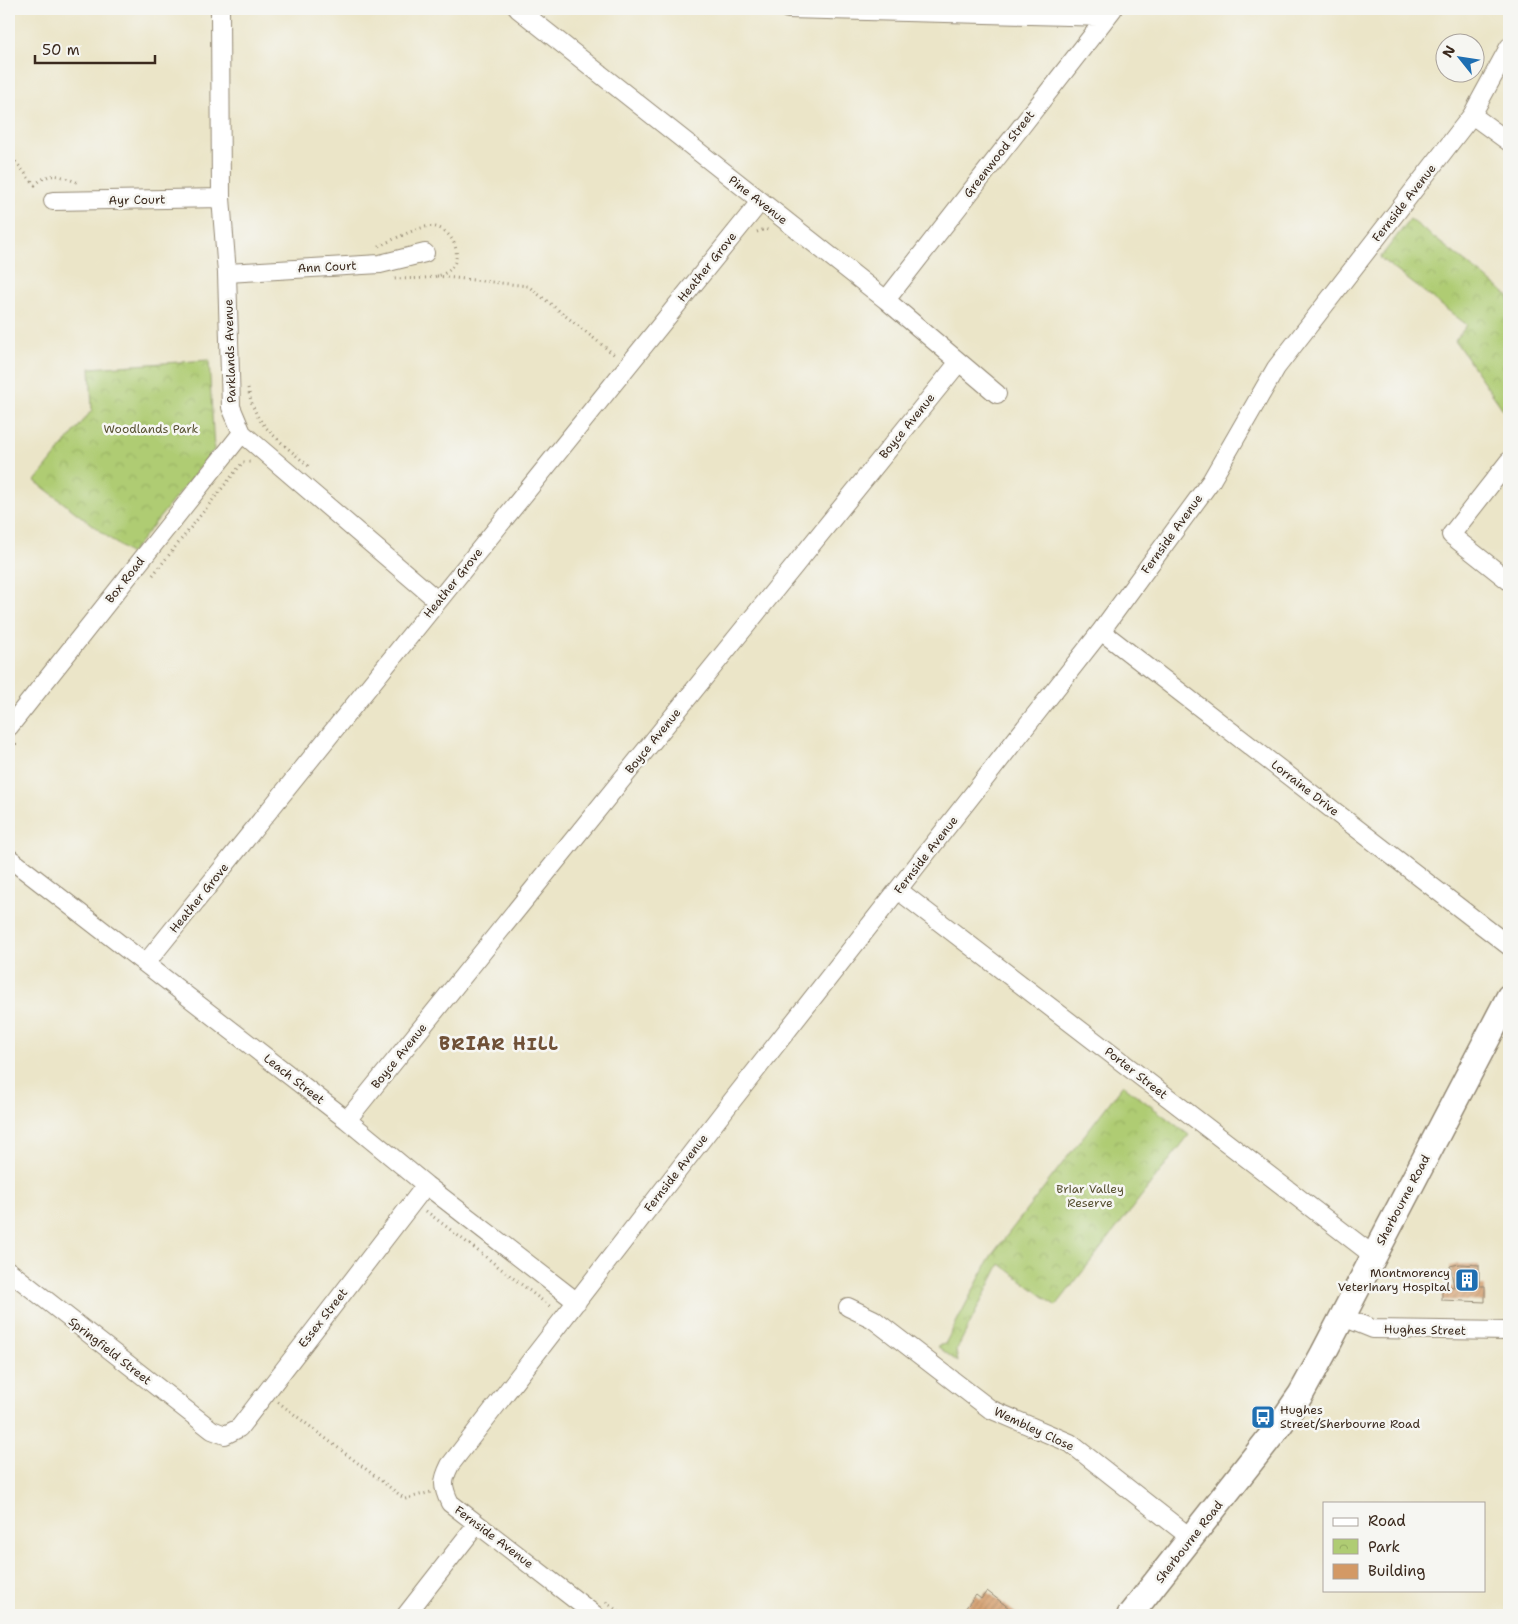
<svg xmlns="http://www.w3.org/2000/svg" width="1518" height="1624" viewBox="0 0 1518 1624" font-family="'Shantell Sans',sans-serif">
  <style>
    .park { fill: url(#park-crowns); stroke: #757b48 }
    .building { fill: url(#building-hatch) }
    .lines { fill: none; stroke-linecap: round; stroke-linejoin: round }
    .street-casing { stroke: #938873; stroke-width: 20 }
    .secondary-casing { stroke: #938873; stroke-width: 28 }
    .path { stroke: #938873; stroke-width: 3; stroke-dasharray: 1 4; stroke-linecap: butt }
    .street { stroke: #fff; stroke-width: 18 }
    .secondary { stroke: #fff; stroke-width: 25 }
    .labels { text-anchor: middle; stroke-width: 5; stroke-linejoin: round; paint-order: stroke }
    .street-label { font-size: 12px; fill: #3b2a1e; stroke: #f6f6f2 }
    .park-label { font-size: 12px; fill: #585233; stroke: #f6f6f2 }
    .poi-label { font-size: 12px; fill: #3b2a1e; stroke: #f6f6f2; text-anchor: end }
    .district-label { font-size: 18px; font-weight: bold; letter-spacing: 1px; fill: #705137; stroke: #f6f6f2 }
  </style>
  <defs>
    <pattern id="park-crowns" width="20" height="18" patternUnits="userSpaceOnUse" patternTransform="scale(1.25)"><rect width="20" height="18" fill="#afcc73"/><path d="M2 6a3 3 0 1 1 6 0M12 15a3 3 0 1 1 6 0" fill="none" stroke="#97af63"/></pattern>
    <pattern id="building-hatch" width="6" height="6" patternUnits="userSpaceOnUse" patternTransform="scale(1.25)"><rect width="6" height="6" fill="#d39965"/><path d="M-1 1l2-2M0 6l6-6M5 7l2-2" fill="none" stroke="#ac7d53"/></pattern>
  </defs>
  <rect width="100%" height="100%" fill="#f6f6f2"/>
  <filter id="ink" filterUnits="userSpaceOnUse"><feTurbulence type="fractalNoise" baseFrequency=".02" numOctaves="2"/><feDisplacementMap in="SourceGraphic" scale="10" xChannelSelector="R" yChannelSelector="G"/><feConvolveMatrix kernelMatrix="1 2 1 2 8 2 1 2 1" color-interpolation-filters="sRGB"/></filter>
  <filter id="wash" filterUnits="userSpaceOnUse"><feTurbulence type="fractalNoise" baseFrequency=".0096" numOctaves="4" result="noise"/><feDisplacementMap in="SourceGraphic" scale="20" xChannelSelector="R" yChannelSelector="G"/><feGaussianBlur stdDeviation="1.12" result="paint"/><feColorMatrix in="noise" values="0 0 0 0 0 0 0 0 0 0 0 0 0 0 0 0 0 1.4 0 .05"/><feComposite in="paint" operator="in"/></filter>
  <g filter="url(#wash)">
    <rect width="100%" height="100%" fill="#ebe5c8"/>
    <path class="park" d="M1410,219L1509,296V418L1455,341L1467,325L1380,258Z
      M209,360L214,450L130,554L35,481L92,410L90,368Z
      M1123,1085L1189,1135L1056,1306L1000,1264L956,1351L958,1362L937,1346L945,1344L991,1256Z"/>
    <g id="blocks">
      <path class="building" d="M1459,1264L1479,1265V1286H1485V1302L1442,1300V1286L1454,1287L1450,1266Z
        M987,1591L1018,1615H960L976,1595L981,1599Z"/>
    </g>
  </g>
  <g filter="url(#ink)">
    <use href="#blocks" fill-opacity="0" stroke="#938873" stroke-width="1"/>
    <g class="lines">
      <g class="street-casing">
        <path id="street" d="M220,9L221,198L227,273L231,407L242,433L438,601
          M518,9L886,300L997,394
          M788,9L1107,17
          M1472,115L1509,142
          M53,201L221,198
          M227,273L380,264L425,253
          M886,300L1113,9
          M1509,461L1451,535L1509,581
          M1101,631L1509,946
          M9,727L242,433
          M9,858L347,1120L426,1185L577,1302
          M898,890L1374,1256
          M146,963L760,202
          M347,1120L959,362
          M9,1271L212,1430L225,1435L239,1428L426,1185
          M848,1307L873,1319L990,1409L1070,1443L1191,1538
          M1343,1317L1373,1329L1509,1331
          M406,1615L477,1524
          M595,1615L450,1503C442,1486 442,1481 450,1465L731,1102L1101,631L1211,481L1276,368L1472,115L1509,47"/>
      </g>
      <g class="secondary-casing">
        <path id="secondary" d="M1130,1615L1279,1426L1301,1394L1323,1354L1509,997"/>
      </g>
      <path class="path" d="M9,154L35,185C51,170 60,176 79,183
        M757,232L765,229L770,231
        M379,246C392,240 412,230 425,227C452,221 470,262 443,274C429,280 408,278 393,279
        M437,276L528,286L616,356
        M248,388C250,398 252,406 257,415C265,431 296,455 311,468
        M153,575L243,462H250
        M9,752L18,741
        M426,1211L552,1308
        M278,1402L405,1499L431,1492
        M606,1602L623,1615"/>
      <use href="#street" class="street"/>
      <use href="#secondary" class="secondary"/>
    </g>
  </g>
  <defs>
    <g id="building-square" transform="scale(1.25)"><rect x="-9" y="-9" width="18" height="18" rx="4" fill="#1f6fb2" stroke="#f6f6f2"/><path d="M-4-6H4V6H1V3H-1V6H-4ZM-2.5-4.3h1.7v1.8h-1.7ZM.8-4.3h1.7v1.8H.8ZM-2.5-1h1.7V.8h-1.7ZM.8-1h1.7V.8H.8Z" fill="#fff"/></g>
    <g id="bus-square" transform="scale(1.25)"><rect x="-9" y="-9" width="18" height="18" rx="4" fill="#1f6fb2" stroke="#f6f6f2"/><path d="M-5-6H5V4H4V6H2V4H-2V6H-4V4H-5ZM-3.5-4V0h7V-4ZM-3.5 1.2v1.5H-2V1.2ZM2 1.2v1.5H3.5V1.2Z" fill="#fff"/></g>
  </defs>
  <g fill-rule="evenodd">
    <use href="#building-square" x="1467" y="1280"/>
    <use href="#bus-square" x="1263" y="1417"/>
  </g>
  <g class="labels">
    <g class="street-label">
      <text transform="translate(999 154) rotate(-52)" y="4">Greenwood Street</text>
      <text transform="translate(137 200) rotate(-1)" y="4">Ayr Court</text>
      <text transform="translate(758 200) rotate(38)" y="4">Pine Avenue</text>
      <text transform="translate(1404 203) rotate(-52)" y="4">Fernside Avenue</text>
      <text transform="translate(327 267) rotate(-3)" y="4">Ann Court</text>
      <text transform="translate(707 267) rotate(-51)" y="4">Heather Grove</text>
      <text transform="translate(230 351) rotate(-92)" y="4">Parklands Avenue</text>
      <text transform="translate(907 426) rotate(-51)" y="4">Boyce Avenue</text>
      <text transform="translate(1172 534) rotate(-54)" y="4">Fernside Avenue</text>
      <text transform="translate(125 580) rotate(-52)" y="4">Box Road</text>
      <text transform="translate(453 583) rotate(-51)" y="4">Heather Grove</text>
      <text transform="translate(653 741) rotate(-51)" y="4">Boyce Avenue</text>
      <text transform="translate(1305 788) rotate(38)" y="4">Lorraine Drive</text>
      <text transform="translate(926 855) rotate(-52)" y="4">Fernside Avenue</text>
      <text transform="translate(199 898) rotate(-51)" y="4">Heather Grove</text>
      <text transform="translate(399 1056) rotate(-51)" y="4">Boyce Avenue</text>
      <text transform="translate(1136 1073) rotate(38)" y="4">Porter Street</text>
      <text transform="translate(294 1079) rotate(38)" y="4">Leach Street</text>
      <text transform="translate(676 1173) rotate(-52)" y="4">Fernside Avenue</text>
      <text transform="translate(1403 1200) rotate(-62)" y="4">Sherbourne Road</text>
      <text transform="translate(323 1318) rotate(-52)" y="4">Essex Street</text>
      <text transform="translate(1425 1330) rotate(1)" y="4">Hughes Street</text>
      <text transform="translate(110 1351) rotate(38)" y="4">Springfield Street</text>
      <text transform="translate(1034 1429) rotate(25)" y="4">Wembley Close</text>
      <text transform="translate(494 1537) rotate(37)" y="4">Fernside Avenue</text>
      <text transform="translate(1189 1542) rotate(-52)" y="4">Sherbourne Road</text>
    </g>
    <g class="park-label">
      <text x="151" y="433">Woodlands Park</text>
      <text x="1090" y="1193">Briar Valley<tspan x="1090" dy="14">Reserve</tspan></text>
    </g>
    <g class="poi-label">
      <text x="1450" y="1277">Montmorency<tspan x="1450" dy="14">Veterinary Hospital</tspan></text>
      <text x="1280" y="1414" text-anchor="start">Hughes<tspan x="1280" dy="14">Street/Sherbourne Road</tspan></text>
    </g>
    <g class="district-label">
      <text x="499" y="1050">BRIAR HILL</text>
    </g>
  </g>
  <rect width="1518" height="1624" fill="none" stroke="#f6f6f2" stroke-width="30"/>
  <rect x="1323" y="1502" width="162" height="90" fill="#f6f6f2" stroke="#aba49d"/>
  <rect x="1333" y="1518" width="25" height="8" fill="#ffffff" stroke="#aba49d"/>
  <text x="1368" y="1526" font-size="15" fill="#3b2a1e">Road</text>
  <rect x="1333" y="1539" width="25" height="15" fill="url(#park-crowns)" stroke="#aba49d"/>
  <text x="1368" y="1552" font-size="15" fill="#3b2a1e">Park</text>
  <rect x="1333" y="1564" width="25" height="15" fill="#d39965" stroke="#aba49d"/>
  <text x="1368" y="1576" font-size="15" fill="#3b2a1e">Building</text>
  <g transform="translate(1460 58) rotate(300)"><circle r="24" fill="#f6f6f2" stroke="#aba49d"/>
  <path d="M0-4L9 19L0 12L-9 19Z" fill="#1f6fb2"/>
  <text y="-8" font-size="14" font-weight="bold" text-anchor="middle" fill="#3b2a1e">N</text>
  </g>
  <path d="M35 55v8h120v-8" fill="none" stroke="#3b2a1e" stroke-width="2.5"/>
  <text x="42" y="55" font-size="15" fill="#3b2a1e" stroke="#f6f6f2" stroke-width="4" paint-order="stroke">50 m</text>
</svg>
